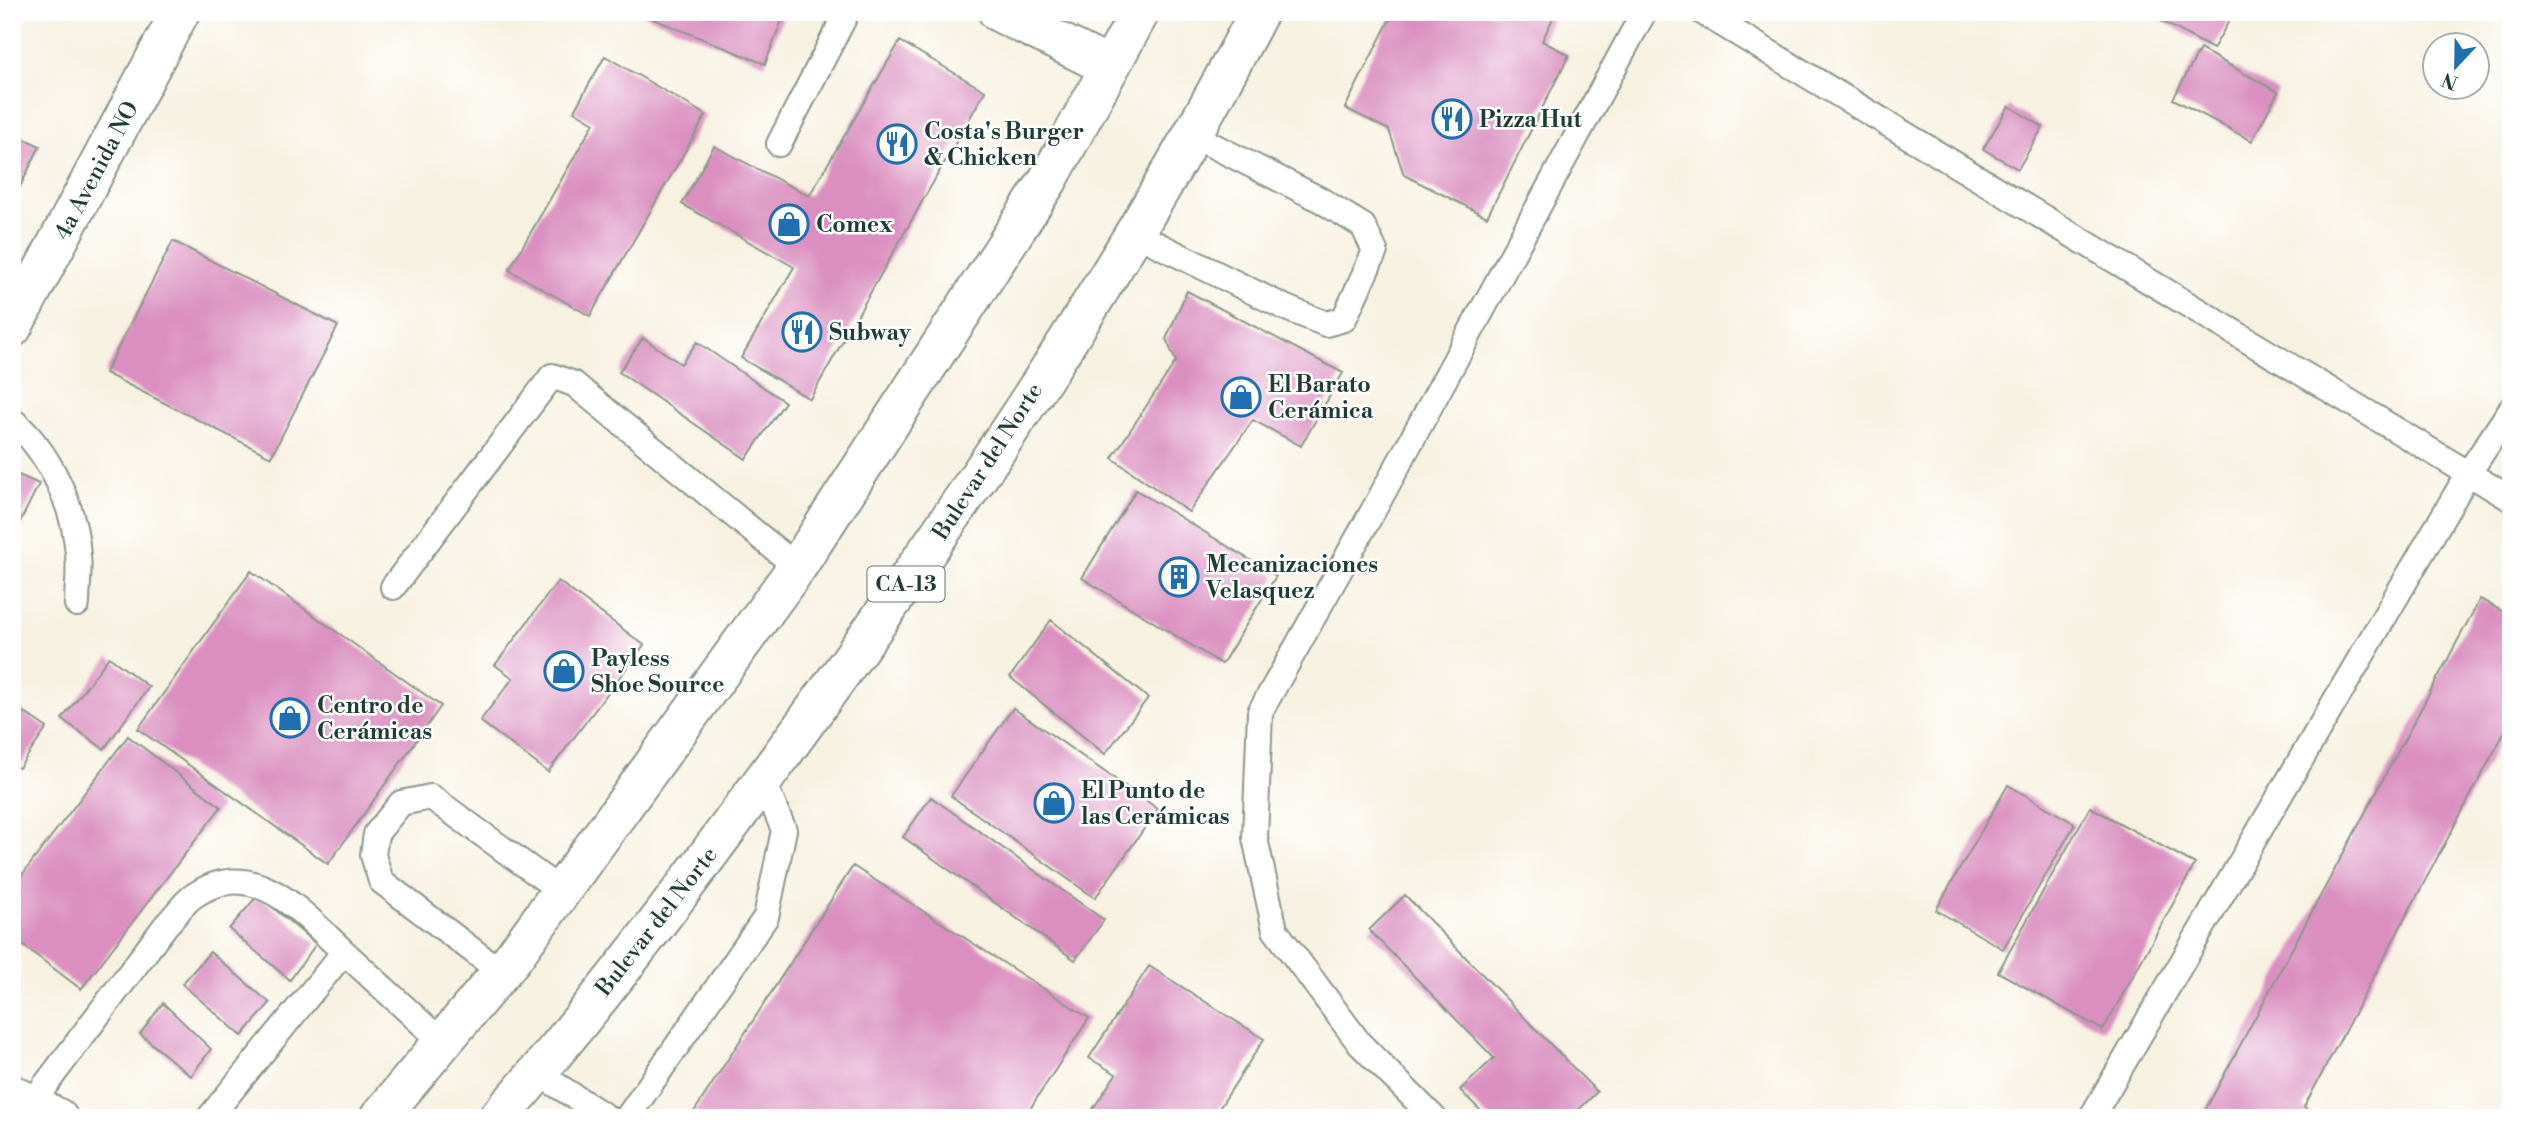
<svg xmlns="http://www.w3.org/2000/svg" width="2523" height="1130" viewBox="0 0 2523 1130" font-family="'Libre Bodoni',serif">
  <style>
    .building { fill: #da8fc0 }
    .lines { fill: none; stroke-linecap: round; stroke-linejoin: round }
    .service-casing { stroke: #8b978a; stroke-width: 28 }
    .minor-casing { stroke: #8b978a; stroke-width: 42 }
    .trunk-casing { stroke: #8b978a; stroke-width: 42 }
    .service { stroke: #fff; stroke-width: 24 }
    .minor { stroke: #fff; stroke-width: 38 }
    .trunk { stroke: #fff; stroke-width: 38 }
    .labels { text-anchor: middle; stroke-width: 5; stroke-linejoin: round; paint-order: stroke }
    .shield { fill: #fff; stroke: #627771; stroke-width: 2 }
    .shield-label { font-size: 21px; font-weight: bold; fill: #1f3d34 }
    .poi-label { font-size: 23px; font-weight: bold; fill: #1f3d34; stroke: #fff; text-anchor: start }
    .street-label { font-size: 23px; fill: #1f3d34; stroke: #fff }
  </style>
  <rect width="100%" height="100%" fill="#fff"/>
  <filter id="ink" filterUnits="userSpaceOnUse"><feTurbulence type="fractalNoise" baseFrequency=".0143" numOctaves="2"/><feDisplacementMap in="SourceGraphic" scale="14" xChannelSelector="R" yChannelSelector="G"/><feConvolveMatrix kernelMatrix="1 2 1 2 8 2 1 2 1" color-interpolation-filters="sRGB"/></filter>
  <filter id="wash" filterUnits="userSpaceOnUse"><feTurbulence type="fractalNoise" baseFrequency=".00686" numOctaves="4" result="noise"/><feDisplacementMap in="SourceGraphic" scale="28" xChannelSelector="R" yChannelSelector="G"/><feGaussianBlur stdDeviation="1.57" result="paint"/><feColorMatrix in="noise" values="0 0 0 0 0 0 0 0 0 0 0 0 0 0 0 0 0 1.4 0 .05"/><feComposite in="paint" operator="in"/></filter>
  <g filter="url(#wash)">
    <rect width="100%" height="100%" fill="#f7f1e1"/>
    <g id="blocks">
      <path class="building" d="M636,12H785L765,64Z
        M1382,12H1556L1542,41L1569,55L1487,217L1404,175L1389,130L1345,108L1391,17Z
        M2145,12H2234L2213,49Z
        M900,41L985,91L810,399L741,358L794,267L682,204L714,146L809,196Z
        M2200,49L2278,92L2252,141L2173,99Z
        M605,56L706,115L590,316L509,270L594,123L574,111Z
        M2009,106L2043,127L2018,169L1983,149Z
        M12,133L40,146L12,203Z
        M173,241L338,326L271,457L105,373Z
        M1187,291L1343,373L1301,446L1253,420L1189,512L1112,458L1176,361L1166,339Z
        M643,338L681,364L697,342L785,402L746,459L619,372Z
        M12,472L39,484L12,538Z
        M1136,490L1276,576L1222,664L1082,578Z
        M251,571L441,706L328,864L138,729Z
        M558,581L644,645L548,772L480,721L513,678L495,665Z
        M2480,599L2511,616V720L2304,1107L2315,1118H2201Z
        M1051,620L1148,698L1105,754L1010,677Z
        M109,657L149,687L104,749L62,719Z
        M12,704L47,728L19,768L12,764Z
        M1013,708L1158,809L1095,898L951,796Z
        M128,736L221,807L81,989L12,937V888Z
        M2008,785L2075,824L2003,949L1936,910Z
        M931,797L1104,920L1075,960L903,837Z
        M2090,807L2195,864L2103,1030L1998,972Z
        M853,866L1089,1018L1024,1118H690Z
        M258,895L316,944L290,980L229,929Z
        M1405,895L1597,1092L1570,1118H1488L1460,1090L1494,1058L1369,930Z
        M210,952L270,1003L242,1036L182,984Z
        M1149,966L1264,1039L1213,1118H1087L1116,1074L1089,1058Z
        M163,1003L211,1049L191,1076L140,1034Z"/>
    </g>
  </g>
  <g filter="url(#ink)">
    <use href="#blocks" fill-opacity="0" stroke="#8b978a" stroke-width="2"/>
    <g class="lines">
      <g class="service-casing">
        <path id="service" d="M1702,12L2511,499
          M779,144L847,12
          M1136,234L1286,308L1326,324L1344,319L1375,251L1363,226L1319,199L1194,136
          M12,420C49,451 75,507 78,555C80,571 77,588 77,604
          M393,587L552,376L574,384L797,567
          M501,972L381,881L373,855L376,834L401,803L431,797L561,891
          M536,1072L608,1118
          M31,1104L166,925C175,916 183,904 192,897C253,853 302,913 344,952
          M209,1118L344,952L442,1042
          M627,1118L766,917L784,830L763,781
          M1434,1118L1360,1044L1275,930L1255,838L1260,712L1378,502L1644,12
          M2091,1118L2468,474L2511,409"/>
      </g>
      <g class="minor-casing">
        <path id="minor" d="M998,12L1110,67
          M12,328L180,12
          M12,1094L58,1118"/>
      </g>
      <g class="trunk-casing">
        <path id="trunk" d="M379,1118L512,959L797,567L1048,180L1140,12
          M498,1118C603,1000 696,872 789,745C960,511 1125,269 1259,12"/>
      </g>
      <use href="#service" class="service"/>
      <use href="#minor" class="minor"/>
      <use href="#trunk" class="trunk"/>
    </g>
  </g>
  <defs>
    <g id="restaurant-ring" transform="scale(2.0125)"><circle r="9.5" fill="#fff" stroke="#1f6fb2" stroke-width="1.5"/><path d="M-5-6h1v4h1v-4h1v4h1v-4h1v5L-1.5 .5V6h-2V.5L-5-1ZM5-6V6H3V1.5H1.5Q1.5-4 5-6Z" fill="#1f6fb2"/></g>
    <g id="shop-ring" transform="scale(2.0125)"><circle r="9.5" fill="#fff" stroke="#1f6fb2" stroke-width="1.5"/><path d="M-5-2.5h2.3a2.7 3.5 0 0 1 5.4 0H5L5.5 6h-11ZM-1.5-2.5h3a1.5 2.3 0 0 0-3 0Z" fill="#1f6fb2"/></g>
    <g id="building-ring" transform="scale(2.0125)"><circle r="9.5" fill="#fff" stroke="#1f6fb2" stroke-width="1.5"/><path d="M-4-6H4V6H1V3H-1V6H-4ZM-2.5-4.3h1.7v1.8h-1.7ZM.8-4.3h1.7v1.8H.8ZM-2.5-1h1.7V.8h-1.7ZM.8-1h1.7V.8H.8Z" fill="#1f6fb2"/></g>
  </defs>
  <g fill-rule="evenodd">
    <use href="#restaurant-ring" x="1452" y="119"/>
    <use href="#restaurant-ring" x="897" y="144"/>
    <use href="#shop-ring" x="789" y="224"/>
    <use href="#restaurant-ring" x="802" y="332"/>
    <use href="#shop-ring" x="1241" y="397"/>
    <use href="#building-ring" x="1179" y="577"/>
    <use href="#shop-ring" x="564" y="671"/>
    <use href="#shop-ring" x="290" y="718"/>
    <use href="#shop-ring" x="1054" y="803"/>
  </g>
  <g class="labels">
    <rect class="shield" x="867.5" y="566.5" width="77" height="35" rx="5"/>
    <g class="shield-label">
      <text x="906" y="591">CA-13</text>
    </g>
    <g class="poi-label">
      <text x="1479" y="127">Pizza Hut</text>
      <text x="924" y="139">Costa's Burger<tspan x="924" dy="26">&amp; Chicken</tspan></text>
      <text x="816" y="232">Comex</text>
      <text x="829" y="340">Subway</text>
      <text x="1268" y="392">El Barato<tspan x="1268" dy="26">Cerámica</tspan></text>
      <text x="1206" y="572">Mecanizaciones<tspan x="1206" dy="26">Velasquez</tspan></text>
      <text x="591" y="666">Payless<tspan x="591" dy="26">Shoe Source</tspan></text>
      <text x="317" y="713">Centro de<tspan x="317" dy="26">Cerámicas</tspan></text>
      <text x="1081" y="798">El Punto de<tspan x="1081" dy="26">las Cerámicas</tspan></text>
    </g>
    <g class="street-label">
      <text transform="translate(96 170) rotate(-62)" y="8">4a Avenida NO</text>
      <text transform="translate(987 461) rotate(-57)" y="8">Bulevar del Norte</text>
      <text transform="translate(656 921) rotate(-52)" y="8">Bulevar del Norte</text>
    </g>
  </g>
  <rect width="2523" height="1130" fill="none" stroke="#fff" stroke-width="42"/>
  <g transform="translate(2456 66) rotate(202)"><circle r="33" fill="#ffffff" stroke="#a5b1ae" stroke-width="2"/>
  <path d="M0-5L12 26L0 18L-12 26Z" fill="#1f6fb2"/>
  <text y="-10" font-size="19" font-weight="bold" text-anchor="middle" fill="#1f3d34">N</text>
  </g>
</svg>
